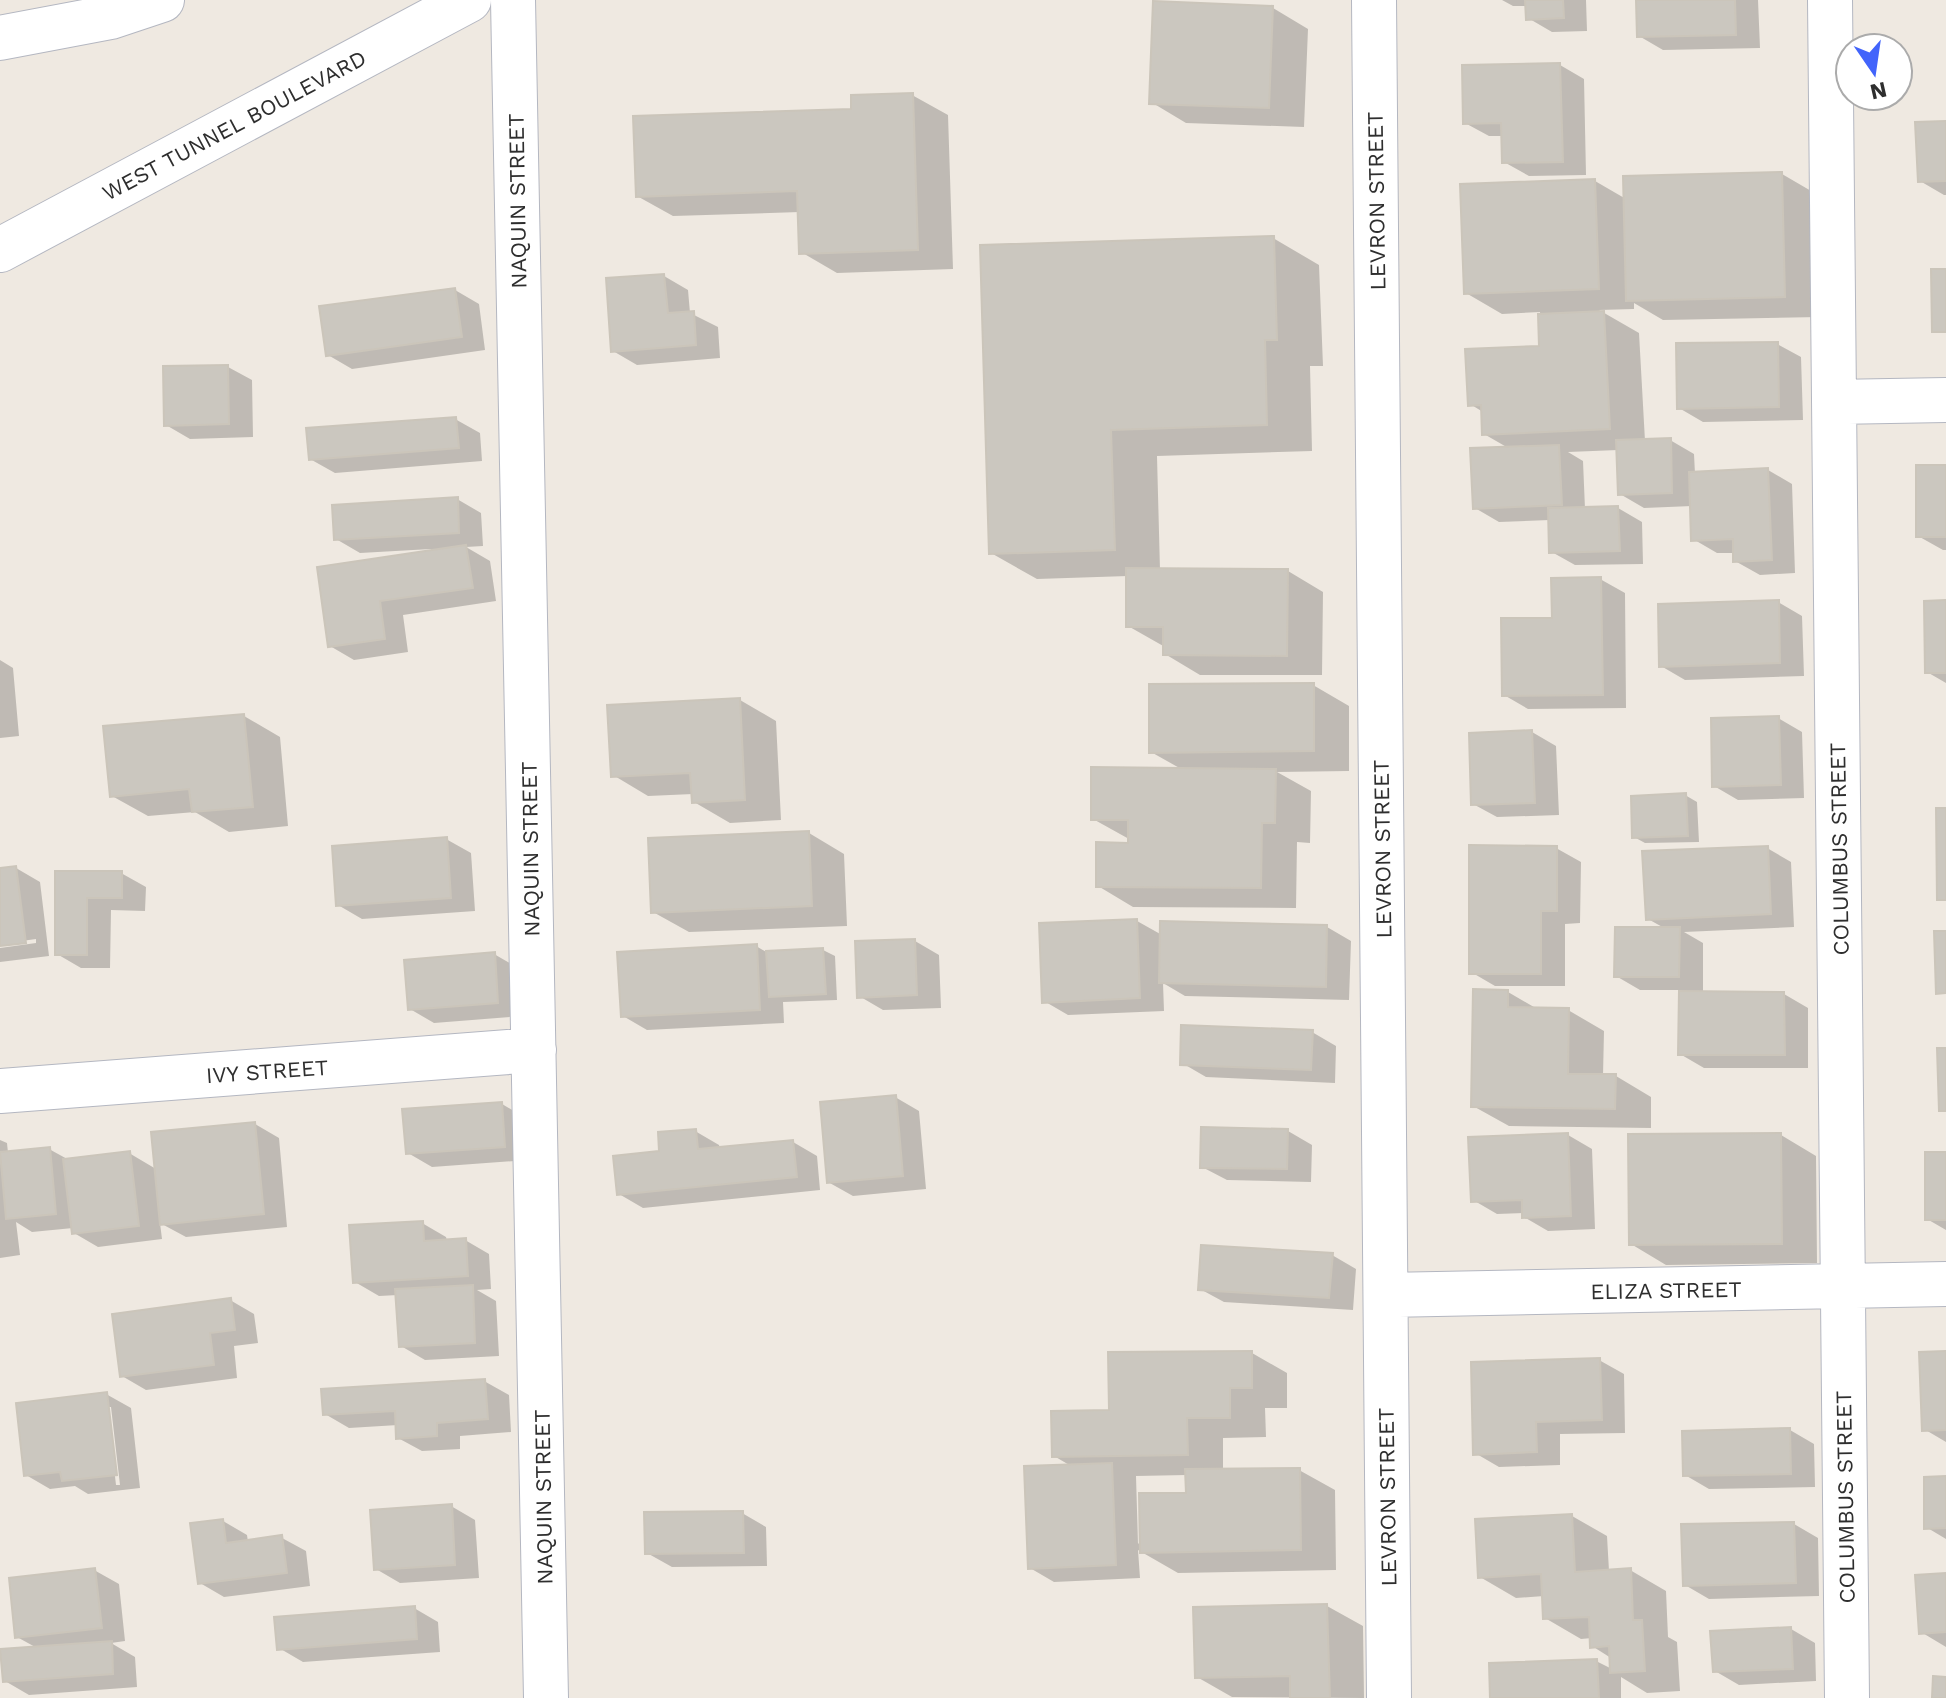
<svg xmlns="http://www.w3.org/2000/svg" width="1946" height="1698" viewBox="0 0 1946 1698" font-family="'Work Sans',sans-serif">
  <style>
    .shadow { fill: #0003; fill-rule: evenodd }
    .building { fill: #cbc7bf; stroke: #cbc5ba; stroke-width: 2 }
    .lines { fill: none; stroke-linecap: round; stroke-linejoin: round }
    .street-casing { stroke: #b4b7c1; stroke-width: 46 }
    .secondary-casing { stroke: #b4b7c1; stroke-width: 46 }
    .street { stroke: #fff; stroke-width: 44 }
    .secondary { stroke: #fff; stroke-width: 44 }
    .labels { text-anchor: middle; stroke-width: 6; stroke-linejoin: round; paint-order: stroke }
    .street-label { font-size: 22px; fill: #2e2e2e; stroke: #fff }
  </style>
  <rect width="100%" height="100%" fill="#efe9e1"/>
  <path class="shadow" d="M1502,0H1586L1587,31L1552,32L1528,18L1527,6H1513Z
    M1638,0H1758L1760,48L1663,50L1639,36Z
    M1273,8L1308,29L1304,127L1186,123L1151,102Z
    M1560,65L1584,79L1586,175L1529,176L1504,162V136H1489L1465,123Z
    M912,95L948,115L953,269L837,273L801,252L800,212L673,216L637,196L853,111Z
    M1946,123V195H1944L1920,181Z
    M1782,174L1818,195L1820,317L1663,320L1634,303V309L1599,310L1639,333L1645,441L1670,440L1694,454L1695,474L1768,470L1792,484L1795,573L1760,575L1735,561V553H1717L1693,539L1692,506L1644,508L1620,494L1618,450L1568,452L1583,461L1585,509L1618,508L1642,522L1643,564L1575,565L1550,551V520L1499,522L1475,508L1510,449L1484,434L1483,412L1470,404L1542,347L1540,312L1502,314L1466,293L1595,181L1626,199Z
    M1273,238L1319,265L1323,366H1310L1312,451L1157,456L1160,570L1288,571L1323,592L1322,675H1200L1165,654V647L1128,626V576L1037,579L991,553Z
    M664,276L688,290L690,313L718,327L720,358L637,365L613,351Z
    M455,290L479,304L485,350L352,369L328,355Z
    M1777,344L1801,357L1803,420L1703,422L1679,408Z
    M228,367L252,380L253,437L190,439L166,425Z
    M455,419L480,433L482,461L335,473L310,459Z
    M1946,467V550H1943L1918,536Z
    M457,499L481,513L483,546L466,547L490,561L496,601L403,615L408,652L354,660L330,646L431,552V549L360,553L336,539Z
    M1600,579L1625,593L1626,708L1528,709L1504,695L1554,620Z
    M1778,602L1802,616L1804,676L1685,680L1661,666Z
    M1946,602V683L1927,672Z
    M0,660L13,668L19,736L0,738Z
    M1313,685L1349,706V771L1277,772L1311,791L1310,843L1297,842L1296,908L1133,907L1098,886L1130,845L1129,839L1093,819L1183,770L1151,752Z
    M740,700L776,721L781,820L730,823L694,802L693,794L648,796L613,775Z
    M244,716L280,737L288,826L229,832L195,812L148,816L112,796Z
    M1778,718L1802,732L1804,798L1738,800L1714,786Z
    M1532,732L1556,746L1559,815L1497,817L1473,804Z
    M1685,795L1697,802L1699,842L1645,843L1634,837Z
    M809,833L844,854L847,926L689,932L653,912Z
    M446,839L471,853L475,911L362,919L338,905Z
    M1556,848L1581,862L1580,923L1565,924V986H1495L1471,972Z
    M1767,848L1791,862L1794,927L1684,932L1703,943V993L1784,994L1808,1008V1068H1704L1680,1054L1681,990H1640L1616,976L1666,929L1648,919Z
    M16,868L40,882L49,956L0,962V948L36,943V939L0,944V870Z
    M57,873H121L146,887L145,911L111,910L110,968H81L57,954Z
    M1137,921L1162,935L1327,927L1351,941L1349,1000L1185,996L1163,983L1164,1011L1068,1015L1044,1001Z
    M915,941L939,955L941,1008L883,1010L859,996Z
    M756,946L768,953L823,950L835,956L837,1000L783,1002L784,1023L647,1030L623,1016Z
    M494,954L518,968L522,1016L434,1023L410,1009Z
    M1508,992L1539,1010H1568L1604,1031L1603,1076H1616L1651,1097V1128L1509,1126L1473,1106Z
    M1312,1032L1336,1046L1335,1083L1206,1077L1182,1063Z
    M895,1097L919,1111L926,1189L853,1196L828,1182Z
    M502,1104L526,1118L529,1160L432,1167L408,1153Z
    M255,1124L279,1138L287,1227L186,1237L160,1223L162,1239L98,1247L74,1233L73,1228L32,1232L16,1222L20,1255L0,1258V1140L7,1143L8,1153L49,1149L69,1160L129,1153L156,1169Z
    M695,1131L719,1145L720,1149L793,1142L817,1156L820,1190L643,1208L619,1194L661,1153Z
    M1288,1131L1312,1145L1311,1182L1227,1180L1202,1167Z
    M1568,1135L1592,1149L1595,1229L1548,1231L1524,1217V1213L1497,1214L1473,1200Z
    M1781,1135L1816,1156L1817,1263L1666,1265L1631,1244Z
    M1946,1154V1230L1927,1219Z
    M422,1223L446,1237L447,1241L465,1240L489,1254L491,1289L477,1290L496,1301L499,1356L425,1360L401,1346L398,1295L379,1296L355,1282Z
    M1332,1255L1356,1269L1353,1310L1224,1302L1200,1289Z
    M230,1300L254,1314L258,1343L234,1346L237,1378L146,1390L122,1376Z
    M1252,1353L1287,1373V1408H1265L1266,1437L1223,1438V1471L1299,1470L1335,1490L1336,1570L1178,1573L1138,1550L1140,1578L1054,1582L1030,1568L1071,1466L1054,1456L1111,1412ZM1187,1475L1188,1494L1138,1544L1136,1476Z
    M1946,1353V1442L1924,1429Z
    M1599,1360L1624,1374L1625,1433L1560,1434V1465L1499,1467L1475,1453Z
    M484,1381L509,1395L511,1432L460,1436V1449L422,1451L398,1438V1425L349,1428L325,1414Z
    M106,1394L131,1408L140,1488L88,1494L75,1486L50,1489L26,1475ZM107,1407H111L120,1485H116Z
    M1790,1430L1814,1444L1815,1487L1709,1489L1685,1475Z
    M1946,1478V1539L1926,1527Z
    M451,1506L475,1520L479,1578L400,1583L376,1569Z
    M742,1513L766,1527L767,1566L672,1567L647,1553Z
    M1572,1516L1607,1536L1609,1571L1630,1570L1666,1591L1668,1637L1677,1642L1680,1691L1647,1693L1621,1677V1698H1492L1596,1661L1612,1669L1611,1658L1592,1646V1638L1581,1639L1545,1618L1544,1596L1516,1598L1480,1577Z
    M223,1521L247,1535L248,1542L282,1538L306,1551L310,1586L224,1597L200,1583Z
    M1794,1524L1818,1538L1819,1596L1709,1599L1685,1585Z
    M94,1570L119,1584L125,1641L111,1643L135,1657L137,1687L29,1695L5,1681L37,1648L17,1637Z
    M1946,1575V1647L1921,1632Z
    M1327,1606L1363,1626L1364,1698L1232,1697L1197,1677Z
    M414,1608L438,1622L440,1652L303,1662L279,1648Z
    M1791,1629L1815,1643L1816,1681L1739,1685L1715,1671Z"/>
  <path class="building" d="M1525,0H1563L1564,18L1526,20Z
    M1636,0H1735L1736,35L1637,37Z
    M1153,1L1273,6L1269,108L1149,104Z
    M1560,63L1563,162L1502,163L1501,123L1463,124L1462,65Z
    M913,93L918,250L799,254L797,191L636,197L633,116L851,109V95Z
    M1946,121V181L1918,182L1915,122Z
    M1782,172L1785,297L1626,301L1623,176Z
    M1595,179L1599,289L1464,294L1460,184Z
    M1274,236L1277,340H1265L1267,425L1111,430L1115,550L989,554L980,245Z
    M1931,269H1946V332H1932Z
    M664,274L668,313L694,311L696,345L611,352L606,278Z
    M455,288L462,337L326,356L319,306Z
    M1604,311L1610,429L1482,435L1481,405L1468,406L1465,349L1539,346L1538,314Z
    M1778,342L1779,407L1677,409L1676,343Z
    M228,365L229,424L164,426L163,366Z
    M456,417L459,448L309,460L306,428Z
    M1671,438L1672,493L1618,495L1616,440Z
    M1559,445L1562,505L1473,509L1470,448Z
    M1916,465H1946V537H1916Z
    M1768,468L1772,560L1733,562V539L1691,541L1689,472Z
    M458,497L459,533L334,540L332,505Z
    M1618,506L1620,551L1549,553L1548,508Z
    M466,545L473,588L380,601L385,639L328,647L317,567Z
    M1126,568L1288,569L1287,656L1163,655V627H1126Z
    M1601,577L1603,695L1502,696L1501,618H1552L1551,578Z
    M1779,600L1780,663L1659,667L1658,604Z
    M1946,600V673H1925L1924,601Z
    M1314,683V751L1149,753V684Z
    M740,698L745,800L692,803L690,773L611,777L607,705Z
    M244,714L253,807L192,812L189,789L110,797L103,726Z
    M1779,716L1781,785L1712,787L1711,718Z
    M1532,730L1535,803L1471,805L1469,733Z
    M1091,767L1276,769L1275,823H1262L1261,888L1096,887V842L1128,843V820H1091Z
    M1686,793L1688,836L1632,838L1631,796Z
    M1936,808H1946V900H1937Z
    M809,831L812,906L651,913L648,838Z
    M447,837L451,898L336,906L332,846Z
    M1469,845L1557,846V911H1541V974H1469Z
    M1768,846L1771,914L1646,920L1642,851Z
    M16,866L26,943L0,946V868Z
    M55,871H122V898H87V955H55Z
    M1137,919L1140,998L1042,1003L1039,923Z
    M1160,921L1327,925L1326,987L1159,983Z
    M1615,927H1680L1679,977H1614Z
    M1934,931H1946V993L1936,994Z
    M915,939L917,995L857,998L855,941Z
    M757,944L760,1010L621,1017L617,952Z
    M823,948L826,994L769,997L766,951Z
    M495,952L498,1003L408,1010L404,960Z
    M1473,989L1508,990V1007L1569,1008L1568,1074H1616L1615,1109L1471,1107Z
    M1679,991L1784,992L1785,1055H1678Z
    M1181,1025L1313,1030L1311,1070L1180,1065Z
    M1937,1048H1946V1111H1939Z
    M896,1095L903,1176L827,1183L820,1102Z
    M502,1102L505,1147L406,1154L402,1109Z
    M255,1122L264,1214L160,1225L151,1132Z
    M1201,1127L1288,1129L1287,1169L1200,1168Z
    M696,1129L698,1149L793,1140L797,1177L617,1195L613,1156L659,1151L658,1132Z
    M1568,1133L1571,1216L1522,1218V1200L1471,1202L1468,1137Z
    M1781,1133L1782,1244L1629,1245L1628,1134Z
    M50,1147L56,1214L6,1219L0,1152Z
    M130,1151L139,1226L72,1234L63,1159Z
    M1925,1152H1946V1220H1925Z
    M423,1221L424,1241L466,1238L468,1276L353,1283L349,1225Z
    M1201,1245L1333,1253L1329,1298L1198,1290Z
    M473,1285L475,1343L399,1347L395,1289Z
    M231,1298L235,1330L210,1333L214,1365L120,1377L112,1314Z
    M1252,1351V1388H1230V1418H1187L1188,1455L1052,1457L1051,1411L1109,1410L1108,1352Z
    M1946,1351V1430L1922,1431L1919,1352Z
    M1600,1358L1602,1420L1536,1422L1537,1452L1473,1455L1471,1362Z
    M485,1379L488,1419L437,1423V1436L396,1439L395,1411L323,1415L321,1389Z
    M107,1392L117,1475L62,1481L60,1472L24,1476L16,1403Z
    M1790,1428L1791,1474L1683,1476L1682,1431Z
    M1112,1463L1116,1565L1028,1569L1024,1466Z
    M1300,1468L1301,1550L1140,1553L1139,1493H1186L1185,1469Z
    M1946,1476V1528L1924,1529V1477Z
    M452,1504L455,1565L374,1570L370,1510Z
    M743,1511L744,1553L645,1554L644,1512Z
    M1572,1514L1575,1572L1631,1568L1633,1620H1642L1645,1671L1610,1673L1609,1646L1590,1648L1589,1617L1543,1619L1541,1574L1478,1578L1475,1519Z
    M223,1519L226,1543L282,1535L287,1573L198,1584L190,1523Z
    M1794,1522L1796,1583L1683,1586L1681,1524Z
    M95,1568L102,1628L15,1638L9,1578Z
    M1946,1573V1632L1919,1634L1915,1575Z
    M1327,1604L1330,1698H1290V1676L1195,1678L1193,1607Z
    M415,1606L417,1639L277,1650L274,1617Z
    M1791,1627L1793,1669L1713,1672L1710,1631Z
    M112,1641L113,1674L3,1682L0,1649Z
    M1597,1659L1599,1698H1490L1489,1663Z
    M1933,1676L1946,1677V1698H1932Z"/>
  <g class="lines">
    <g class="street-casing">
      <path id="street" d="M513,0L546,1698
        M1374,0L1389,1698
        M1830,0L1847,1698
        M1834,402L1946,400
        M0,1091L534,1050
        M1386,1295L1946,1284"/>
    </g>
    <g class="secondary-casing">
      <path id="secondary" d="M0,38L111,17L162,0
        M0,250L469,0"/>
    </g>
    <use href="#street" class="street"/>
    <use href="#secondary" class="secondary"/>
  </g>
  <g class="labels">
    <g class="street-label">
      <text transform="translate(234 125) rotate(-28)" y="8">WEST TUNNEL BOULEVARD</text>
      <text transform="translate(517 201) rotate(-91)" y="8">NAQUIN STREET</text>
      <text transform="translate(1376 201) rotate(-91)" y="8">LEVRON STREET</text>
      <text transform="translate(530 849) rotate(-91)" y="8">NAQUIN STREET</text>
      <text transform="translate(1382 849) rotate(-91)" y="8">LEVRON STREET</text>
      <text transform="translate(1839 849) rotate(-91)" y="8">COLUMBUS STREET</text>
      <text transform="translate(267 1071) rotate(-4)" y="8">IVY STREET</text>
      <text transform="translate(1666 1290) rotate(-1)" y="8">ELIZA STREET</text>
      <text transform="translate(543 1497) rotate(-91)" y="8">NAQUIN STREET</text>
      <text transform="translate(1387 1497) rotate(-91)" y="8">LEVRON STREET</text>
      <text transform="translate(1845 1497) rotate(-91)" y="8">COLUMBUS STREET</text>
    </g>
  </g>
  <g transform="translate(1874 72) rotate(167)"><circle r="38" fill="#ffffff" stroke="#ababab" stroke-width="2"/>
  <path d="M0-6L14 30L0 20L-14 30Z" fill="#4264fb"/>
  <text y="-12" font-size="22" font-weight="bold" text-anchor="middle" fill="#2e2e2e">N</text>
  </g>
</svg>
